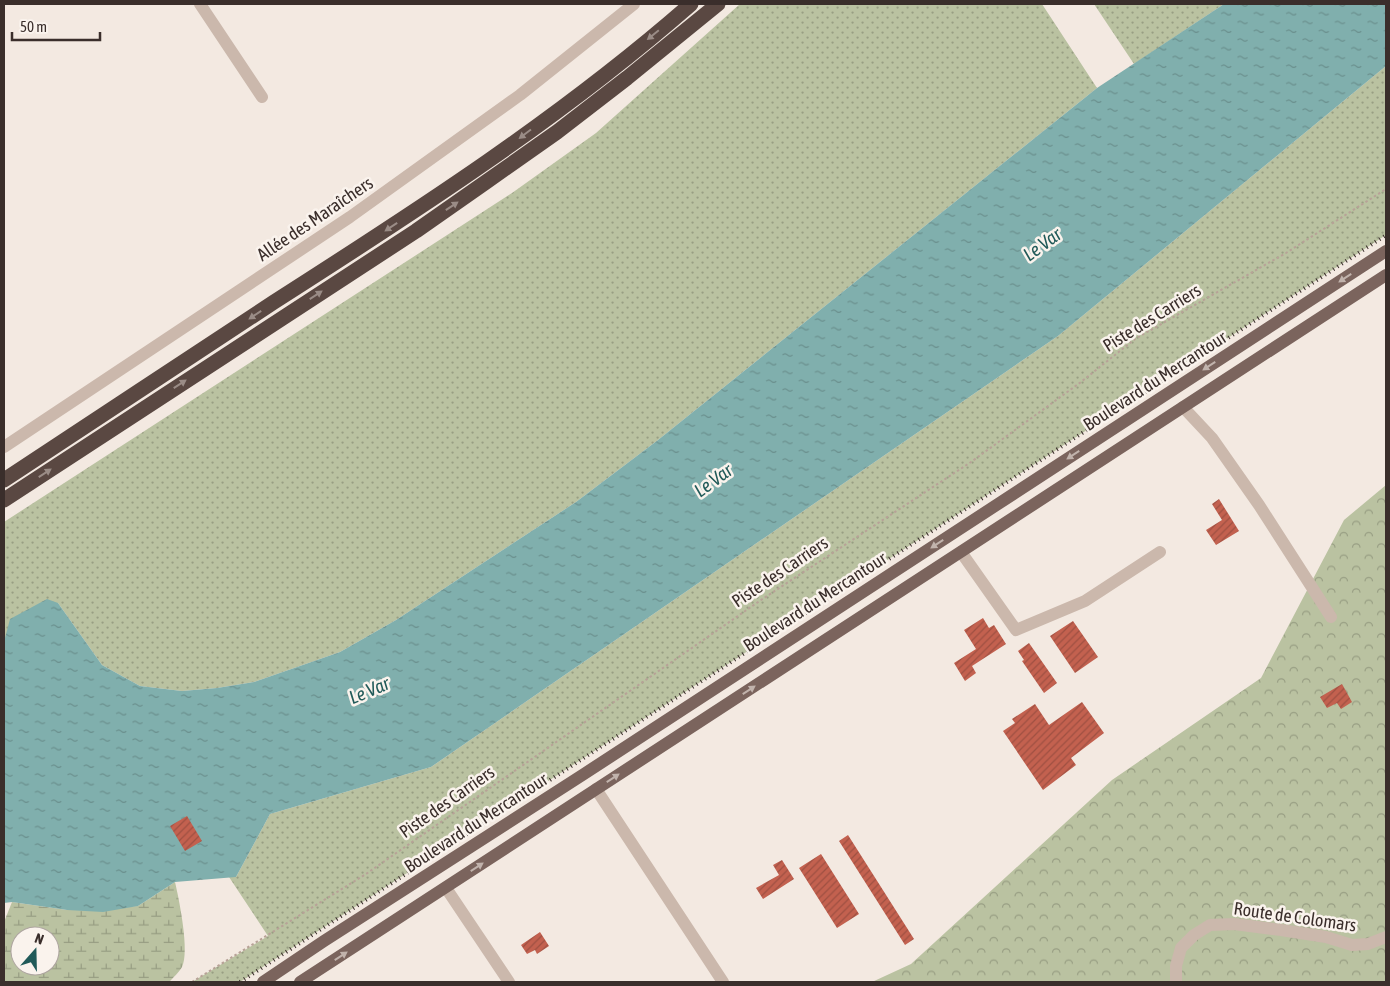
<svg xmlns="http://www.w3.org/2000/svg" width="1390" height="986" viewBox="0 0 1390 986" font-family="'Asap Condensed',sans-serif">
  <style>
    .grass { fill: url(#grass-dots) }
    .forest { fill: url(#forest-crowns) }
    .wetland { fill: url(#wetland-marsh); fill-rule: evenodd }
    .water { fill: url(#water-ripples) }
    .building { fill: url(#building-hatch) }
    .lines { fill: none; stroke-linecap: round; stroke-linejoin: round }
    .path { stroke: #b7a297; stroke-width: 2; stroke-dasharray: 2.5 2.5; stroke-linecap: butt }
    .minor { stroke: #cbb8ac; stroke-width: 12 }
    .major { stroke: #7b645d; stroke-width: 12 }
    .highway { stroke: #5a4842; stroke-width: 15 }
    .rail { stroke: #3a2e2b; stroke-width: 4; stroke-dasharray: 1 4; stroke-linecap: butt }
    .oneway { fill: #9a8c86 }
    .oneway2 { fill: #c1b3ac }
    .labels { text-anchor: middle; stroke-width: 5; stroke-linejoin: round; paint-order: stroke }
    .street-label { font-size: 18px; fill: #3a2e2b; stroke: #faf3ed }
    .water-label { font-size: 19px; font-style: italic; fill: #215a59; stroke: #faf3ed }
  </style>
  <defs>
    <pattern id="grass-dots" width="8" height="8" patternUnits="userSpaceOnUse" patternTransform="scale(1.25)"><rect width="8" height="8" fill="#bac2a1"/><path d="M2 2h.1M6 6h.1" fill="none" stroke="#989e83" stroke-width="1.8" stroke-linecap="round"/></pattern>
    <pattern id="forest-crowns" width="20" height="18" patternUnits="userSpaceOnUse" patternTransform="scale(1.25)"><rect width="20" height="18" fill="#bac2a1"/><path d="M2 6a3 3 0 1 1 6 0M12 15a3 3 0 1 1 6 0" fill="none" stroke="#989e83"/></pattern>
    <pattern id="wetland-marsh" width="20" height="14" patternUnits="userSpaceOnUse" patternTransform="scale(1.25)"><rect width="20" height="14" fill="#bac2a1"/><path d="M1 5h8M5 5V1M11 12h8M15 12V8" fill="none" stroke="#989e83"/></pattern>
    <pattern id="water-ripples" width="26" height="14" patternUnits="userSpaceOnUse" patternTransform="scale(1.25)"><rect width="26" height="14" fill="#80afad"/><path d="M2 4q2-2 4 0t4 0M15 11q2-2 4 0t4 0" fill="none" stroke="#6a8f8d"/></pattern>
    <pattern id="building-hatch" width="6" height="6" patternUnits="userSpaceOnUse" patternTransform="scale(1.25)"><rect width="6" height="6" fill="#c3614f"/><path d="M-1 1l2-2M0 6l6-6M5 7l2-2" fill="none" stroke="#9f5042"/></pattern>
  </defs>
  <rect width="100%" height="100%" fill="#f3e9e1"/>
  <path class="grass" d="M740,4H1042L1097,88L658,440L576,502L396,620L340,652L254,682L217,688L182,691L140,686L102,665L58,603L4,642V522L512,193L596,133Z
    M1094,4H1224L1134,64Z
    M1386,66V235L240,982H192L268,936L229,877H236L270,814L431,767L1058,336Z"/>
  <path class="forest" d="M1386,485V982H872L911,964L1112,780L1261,678L1344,520Z"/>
  <path class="wetland" d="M175,882C179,899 190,952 182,967C179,972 173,978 169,982H4V922L12,902L67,910L138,906ZM20,936H50V966H20Z"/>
  <path class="water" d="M1224,4H1386V66L1058,336L431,767L270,814L236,877L175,882L138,906L103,912L67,910L12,902L4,903V642L10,619L47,599L58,603L102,665L140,686L182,691L217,688L254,682L340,652L396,620L576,502L658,440L1097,88Z"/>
  <path class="building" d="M1219,499L1239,531L1216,545L1206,530L1222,520L1212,504Z
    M983,618L989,628L994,625L1006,644L972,666L976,673L965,681L954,663L976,649L964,630Z
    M1073,621L1098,657L1075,673L1050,636Z
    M1029,643L1057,683L1044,693L1022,661L1024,660L1018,651Z
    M1342,684L1352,702L1341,709L1337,703L1327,708L1320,697Z
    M1082,702L1104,733L1071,758L1076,765L1043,790L1003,731L1015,723L1012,719L1035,704L1049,725Z
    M187,816L202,841L185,851L170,826Z
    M848,835L914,939L905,945L839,841Z
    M821,854L859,914L837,928L799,868Z
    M782,860L794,879L763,899L756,888L779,875L773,865Z
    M540,932L549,946L537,954L535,950L527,954L521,945Z"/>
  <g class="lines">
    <path class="path" d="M192,982L366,874L761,600L971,462L1081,382L1135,339L1286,253L1386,189"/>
    <path class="minor" d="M200,4L262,97
      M1183,407L1212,438L1259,505L1331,617
      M4,447L350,217L520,95L634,4
      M961,552L1016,630L1085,601L1160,552
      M596,789L723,982
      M446,888L509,982
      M1176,982V966L1181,948L1194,935L1210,925L1234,924L1281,930L1326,937L1352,945L1368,944L1386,937"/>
    <path class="major" d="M263,982L324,941L584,774L1386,251
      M300,982L1386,275"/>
    <path class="highway" d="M4,480C94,421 184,361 274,302C418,210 562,117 691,4
      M4,500L416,231L486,182L557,132L627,78L718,4"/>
    <path class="rail" d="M240,982L1386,235"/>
  </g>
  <defs><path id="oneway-solid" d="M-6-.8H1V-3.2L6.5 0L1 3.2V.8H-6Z" transform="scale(1.25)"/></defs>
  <g class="oneway">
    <use href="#oneway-solid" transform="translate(653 35) rotate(141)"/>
    <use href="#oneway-solid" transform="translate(525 134) rotate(143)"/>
    <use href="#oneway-solid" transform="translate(452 206) rotate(-34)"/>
    <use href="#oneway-solid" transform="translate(391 227) rotate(146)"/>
    <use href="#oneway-solid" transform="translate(316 295) rotate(-33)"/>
    <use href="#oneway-solid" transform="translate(255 315) rotate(146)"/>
    <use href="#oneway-solid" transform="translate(180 384) rotate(-33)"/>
    <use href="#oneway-solid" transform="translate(45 473) rotate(-33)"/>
  </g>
  <g class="oneway2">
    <use href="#oneway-solid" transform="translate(1345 278) rotate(147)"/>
    <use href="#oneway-solid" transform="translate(1209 366) rotate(147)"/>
    <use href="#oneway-solid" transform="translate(1073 455) rotate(147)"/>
    <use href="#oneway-solid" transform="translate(937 544) rotate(147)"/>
    <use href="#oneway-solid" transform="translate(749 690) rotate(-33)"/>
    <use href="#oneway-solid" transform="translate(613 778) rotate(-33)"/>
    <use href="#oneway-solid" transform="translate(477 867) rotate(-33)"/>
    <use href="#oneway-solid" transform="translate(341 956) rotate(-33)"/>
  </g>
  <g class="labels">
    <g class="street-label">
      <text transform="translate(315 219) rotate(-34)" y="6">Allée des Maraîchers</text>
      <text transform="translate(1152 318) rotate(-32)" y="6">Piste des Carriers</text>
      <text transform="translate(1155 381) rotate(-33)" y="6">Boulevard du Mercantour</text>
      <text transform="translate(780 572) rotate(-34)" y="6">Piste des Carriers</text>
      <text transform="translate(815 602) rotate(-33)" y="6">Boulevard du Mercantour</text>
      <text transform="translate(447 802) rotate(-35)" y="6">Piste des Carriers</text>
      <text transform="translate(476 823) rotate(-33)" y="6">Boulevard du Mercantour</text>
      <text transform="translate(1295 917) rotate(8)" y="6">Route de Colomars</text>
    </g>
    <g class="water-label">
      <text transform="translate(1042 244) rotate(-36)" y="7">Le Var</text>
      <text transform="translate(713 480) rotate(-36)" y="7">Le Var</text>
      <text transform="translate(369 690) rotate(-23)" y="7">Le Var</text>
    </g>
  </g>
  <rect width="1390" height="986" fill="none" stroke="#3a2e2b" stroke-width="10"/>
  <g transform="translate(35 951) rotate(20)"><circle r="24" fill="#faf3ed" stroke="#ada49f"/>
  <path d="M0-4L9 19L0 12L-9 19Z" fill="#215a59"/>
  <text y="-8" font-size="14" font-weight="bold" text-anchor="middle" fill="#3a2e2b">N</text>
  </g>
  <path d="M12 32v8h88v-8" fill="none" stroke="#3a2e2b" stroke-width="2.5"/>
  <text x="20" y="32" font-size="15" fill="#3a2e2b" stroke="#faf3ed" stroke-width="4" paint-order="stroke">50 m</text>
</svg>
